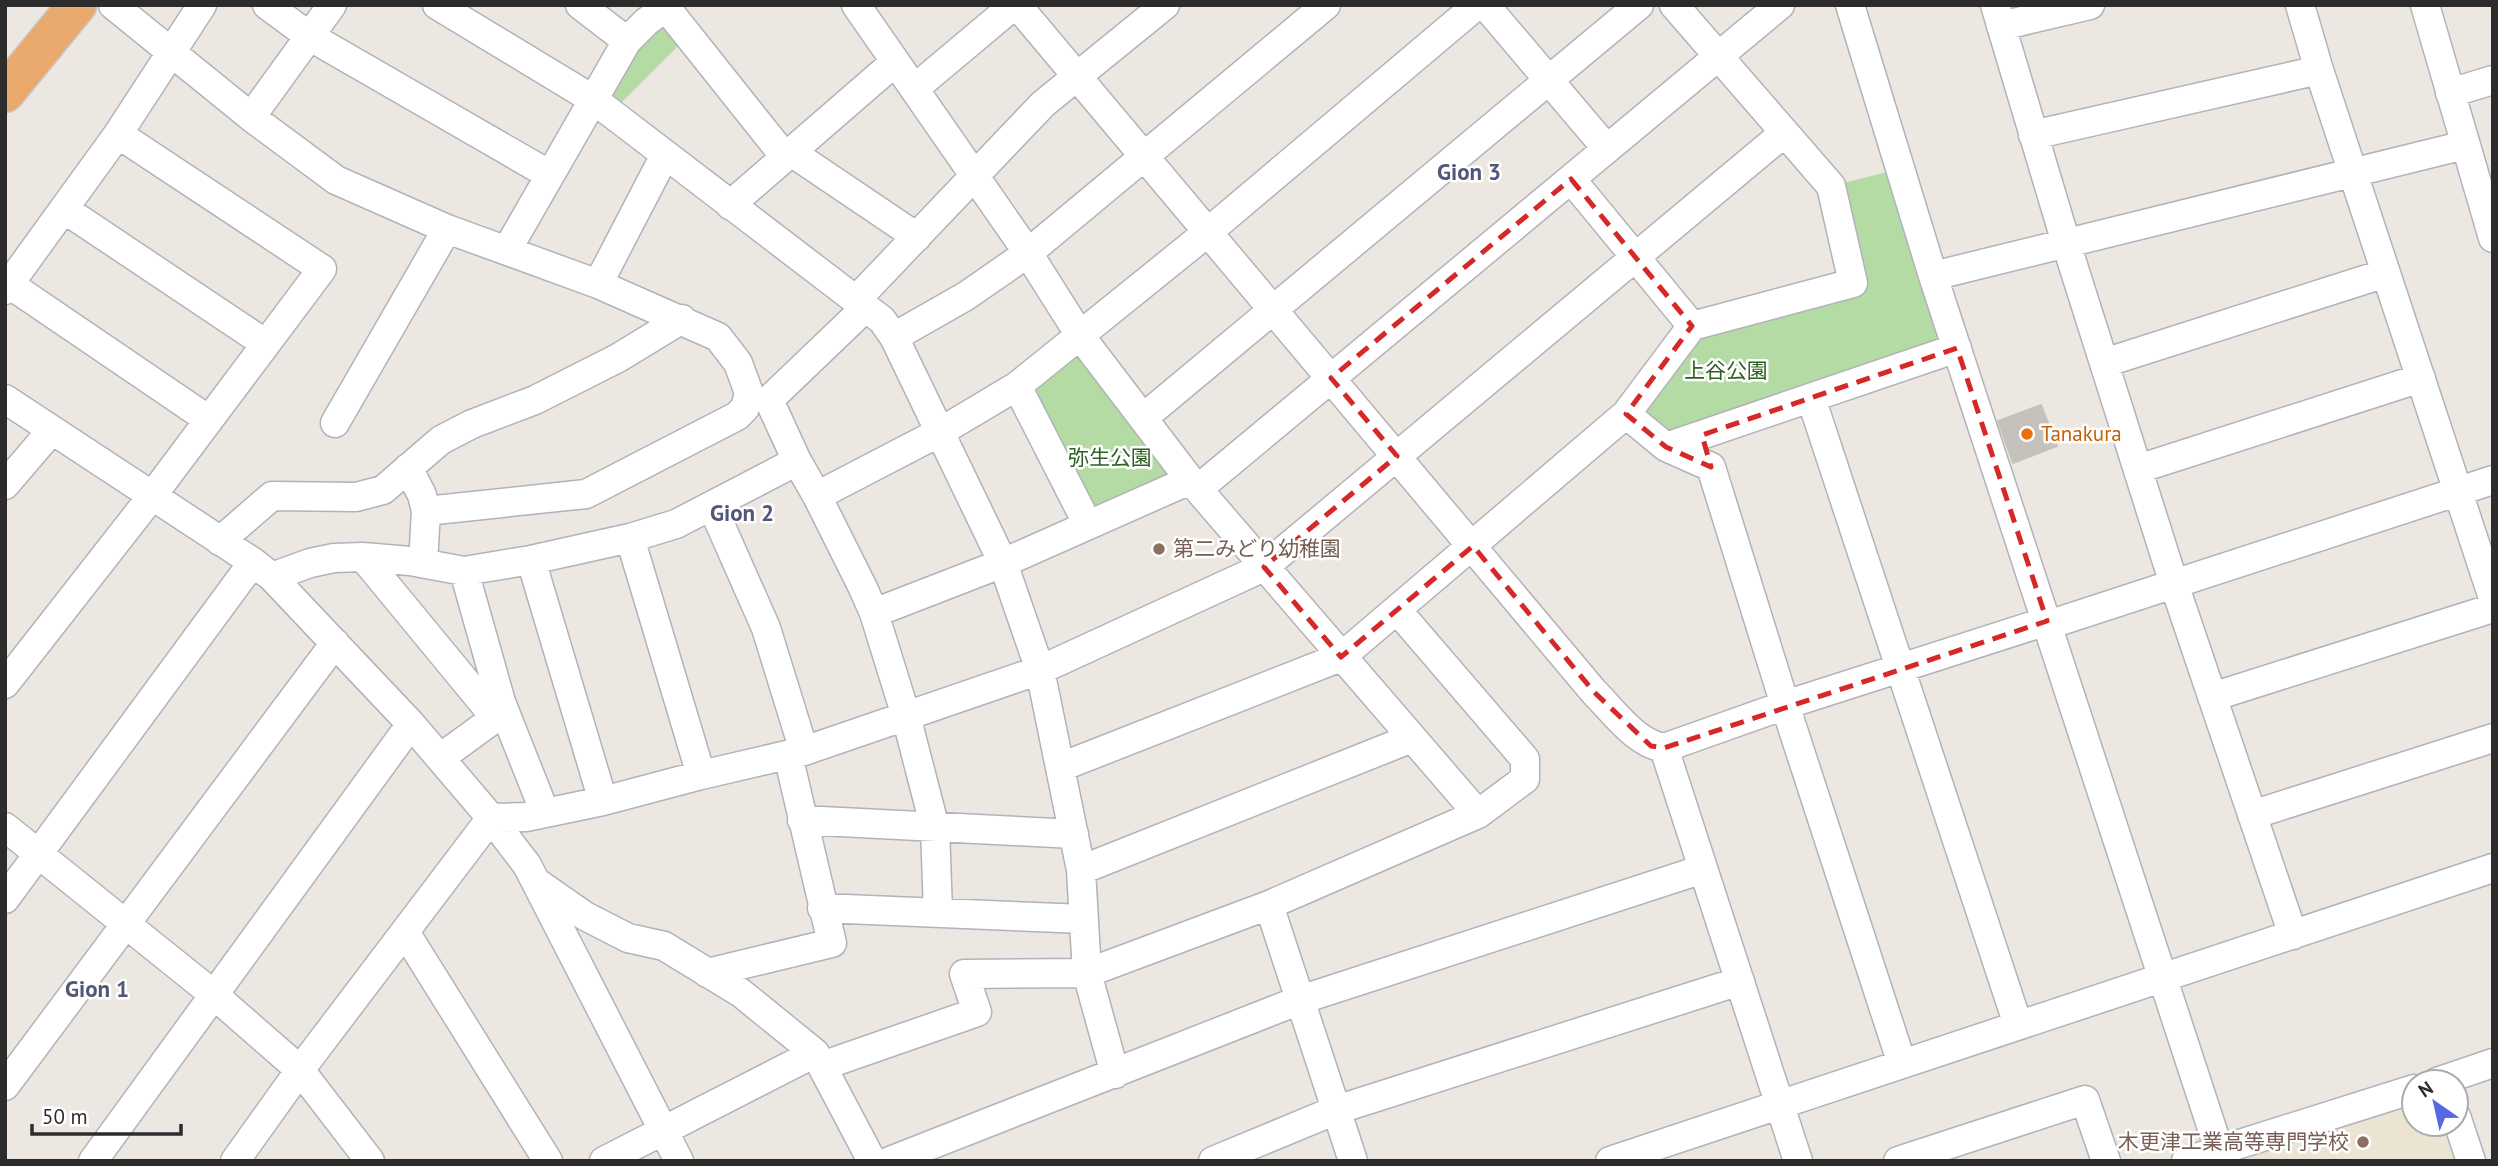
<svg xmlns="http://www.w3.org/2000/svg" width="2498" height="1166" viewBox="0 0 2498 1166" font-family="'PT Sans','Noto Sans JP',sans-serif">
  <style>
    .education { fill: #ebe4d3 }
    .green { fill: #b4dba4 }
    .building { fill: #c5c1bc; stroke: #c7c3ba; stroke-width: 2 }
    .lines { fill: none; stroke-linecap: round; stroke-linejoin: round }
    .minor-casing { stroke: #b1b2bb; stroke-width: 31 }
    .highway-casing { stroke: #c8c8c8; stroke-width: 41 }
    .minor { stroke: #fff; stroke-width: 28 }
    .highway { stroke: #eaaa6d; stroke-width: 38 }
    .marked { fill: none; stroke: #d62828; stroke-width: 5; stroke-dasharray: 14 9; stroke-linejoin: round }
    .food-dot { fill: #e8710a; stroke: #fff; stroke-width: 2.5 }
    .education-dot { fill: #8d6e63; stroke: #fff; stroke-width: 2.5 }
    .labels { text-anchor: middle; stroke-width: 5; stroke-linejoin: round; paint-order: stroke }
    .park-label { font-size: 21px; fill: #2e6124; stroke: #fff }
    .food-label { font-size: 21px; fill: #c56008; stroke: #fff; text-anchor: start }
    .education-label { font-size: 21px; fill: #785e54; stroke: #fff; text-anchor: start }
    .neighbourhood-label { font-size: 23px; font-weight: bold; fill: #525778; stroke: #fff }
  </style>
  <rect width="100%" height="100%" fill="#ece8e1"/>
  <path class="education" d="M2414,1101V1124H2445L2457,1161H2214Z"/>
  <path class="green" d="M665,7L688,36L611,113L594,100Z
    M1900,169L1957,348L1666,447L1626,414L1692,326L1852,283L1831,186Z
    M1081,337L1190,480L1088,525L1017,386Z"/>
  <path class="building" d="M2041,405L2057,446L2013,463L1998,421Z"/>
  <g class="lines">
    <g class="minor-casing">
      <path id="minor" d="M113,5L251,117L336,180L447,229L598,284L718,337L738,363L749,393L745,408L737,416L586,494L426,511
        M267,5L309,36L550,175
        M437,5L594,100L882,320L894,337L1003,563L1040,670L1081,870L1087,973L1115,1074
        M580,5L627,41
        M664,5L785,157
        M856,5L1028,253L1081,337L1190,480L1478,814
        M1017,5L1594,692C1614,712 1635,743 1664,748L1785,705L2047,621
        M1485,5L1607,149
        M1850,5L1933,276L2219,1150
        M1995,5L2066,243L2174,584L2293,935
        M2300,5L2319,70L2493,598
        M2425,5L2493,238
        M2001,26L2090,5
        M914,89L1014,5
        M2450,93L2493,80
        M251,117L332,5
        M2033,135L2319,70
        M791,152L917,237
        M1571,179L1692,326
        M730,205L895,62
        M64,209L266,344
        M507,250L627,41L646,22L668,5
        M1933,276L2465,145
        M9,284L209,420
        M598,284L665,155
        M5,290L118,134L202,5
        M856,300L1043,104L1165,5
        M865,308L769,400L797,461L817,496L863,588L874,613L906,716L935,828L938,912
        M894,337L966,296L1028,253L1326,5
        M2104,363L2386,273
        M1017,386L1088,525
        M1811,398L2018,1025
        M5,399L253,562L272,577L411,724L491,818L527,865L679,1161
        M1626,414L1666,447L1711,467L1785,705L1902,1064
        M1143,418L1639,5
        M335,423L447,229
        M1666,447L1957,348
        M408,468L422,495L426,511L423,563
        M2138,469L2421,378
        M5,485L52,430
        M1198,489L1780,5
        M817,496L940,432L1017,386L1208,232L1477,5
        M712,506L766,628L804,751
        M630,538L701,775
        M220,541L272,496L356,497L383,490L441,440L472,424L535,400L618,358L682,319
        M363,557L494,716
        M531,560L603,801
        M464,571L501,702L545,813
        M272,577L310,563L334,558L363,557L410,561L464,571L531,560L630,538L676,524L797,461
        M874,613L1003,563L1190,480
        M2048,625L2493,480
        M5,684L152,496L322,269L118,134
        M2212,697L2493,608
        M1664,748L1798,1161
        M440,758L491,721L501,702
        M1061,767L1341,657L1626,414L1692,326L1853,283L1831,186L1674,5
        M2252,815L2493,738
        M802,820L1074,834
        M5,827L213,994L300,1070L370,1161
        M1081,870L1412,738
        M539,884L585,916L628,938L664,946L741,993L815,1053L872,1161
        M5,899L253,562
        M1269,905L1353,1161
        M822,908L1084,919
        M405,932L548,1161
        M707,973L832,943L788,755
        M822,1066L977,1012L964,974L1087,973L1269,905L1478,814L1525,779V759L1397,610
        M2437,1082L2493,1063
        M5,1086L335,643
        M2456,1116L2471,1161
        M93,1161L411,724
        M235,1161L300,1070L491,818L526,817L603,801L701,775L804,751L1040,670L1264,567L1784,133
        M604,1161L815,1053
        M890,1161L1300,1000L1703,869
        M1213,1161L1336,1110L1740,981
        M1610,1161L2493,868
        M1898,1161L2085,1100L2106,1161
        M2186,1161L2414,1089"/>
    </g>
    <g class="highway-casing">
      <path id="highway" d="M5,93L77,5"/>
    </g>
    <use href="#minor" class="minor"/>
    <use href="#highway" class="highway"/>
  </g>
  <path class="marked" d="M1571,179L1692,326L1626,414L1666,447L1711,467L1702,435L1957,348L2047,621L1664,748L1651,746L1594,692L1473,546L1341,657L1264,567L1397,456L1331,378Z"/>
  <circle class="food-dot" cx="2027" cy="434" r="7"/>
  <g class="education-dot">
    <circle cx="1159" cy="549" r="7"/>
    <circle cx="2363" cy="1142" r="7"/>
  </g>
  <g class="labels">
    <g class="park-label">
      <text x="1726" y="378">上谷公園</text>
      <text x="1110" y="465">弥生公園</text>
    </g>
    <g class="food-label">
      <text x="2041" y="441">Tanakura</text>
    </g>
    <g class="education-label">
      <text x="1173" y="556">第二みどり幼稚園</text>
      <text x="2349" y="1149" text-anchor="end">木更津工業高等専門学校</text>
    </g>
    <g class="neighbourhood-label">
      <text x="1469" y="180">Gion 3</text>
      <text x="742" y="521">Gion 2</text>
      <text x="97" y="997">Gion 1</text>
    </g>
  </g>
  <rect width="2498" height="1166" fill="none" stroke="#2c2c2c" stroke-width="14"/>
  <g transform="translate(2435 1103) rotate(326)"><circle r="33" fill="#ffffff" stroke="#ababab" stroke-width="2"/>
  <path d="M0-5L12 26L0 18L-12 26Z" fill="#5669e4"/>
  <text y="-10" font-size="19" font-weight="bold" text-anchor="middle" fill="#2c2c2c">N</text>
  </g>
  <path d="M32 1124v10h149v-10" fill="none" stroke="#2c2c2c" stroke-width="3.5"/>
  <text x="42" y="1124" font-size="21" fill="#2c2c2c" stroke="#ffffff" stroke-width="5" paint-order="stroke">50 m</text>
</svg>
